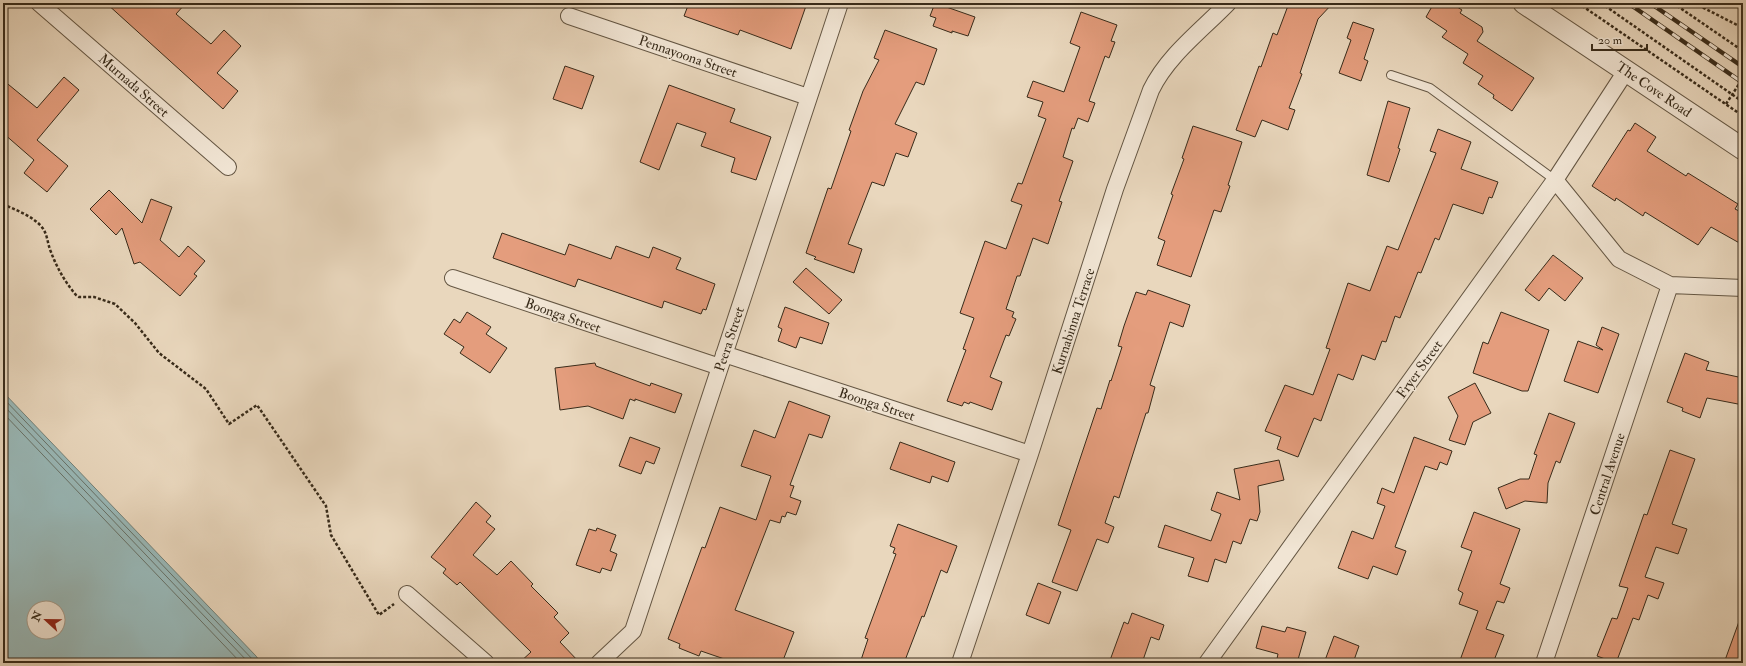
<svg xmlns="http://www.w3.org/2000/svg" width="1746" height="666" viewBox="0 0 1746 666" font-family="'IM FELL Double Pica',serif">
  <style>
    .water { fill: #99b8b7; stroke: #728078; fill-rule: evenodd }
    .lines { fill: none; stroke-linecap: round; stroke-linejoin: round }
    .shore { stroke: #687268; stroke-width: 1 }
    .building { fill: #e49d7d; stroke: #382b1a }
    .service-casing { stroke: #645643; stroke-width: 10 }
    .minor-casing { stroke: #645643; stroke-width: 18 }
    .tertiary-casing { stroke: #645643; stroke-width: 23 }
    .path { stroke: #382b1a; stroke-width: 2.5; stroke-dasharray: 3 2; stroke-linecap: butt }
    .service { stroke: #f1e5d4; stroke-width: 8 }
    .minor { stroke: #f1e5d4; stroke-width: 16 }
    .tertiary { stroke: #f1e5d4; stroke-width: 21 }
    .rail-casing { stroke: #382b1a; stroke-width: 4.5 }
    .rail { stroke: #f1e5d4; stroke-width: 3; stroke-dasharray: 9; stroke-linecap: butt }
    .path-bridge { stroke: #382b1a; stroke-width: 2.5; stroke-dasharray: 3 2; stroke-linecap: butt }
    .labels { text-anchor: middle; stroke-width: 3; stroke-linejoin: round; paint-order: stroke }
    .street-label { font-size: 14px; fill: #382b1a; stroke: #f1e5d4 }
  </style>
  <rect width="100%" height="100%" fill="#e9d7bd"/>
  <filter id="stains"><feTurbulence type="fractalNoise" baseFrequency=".005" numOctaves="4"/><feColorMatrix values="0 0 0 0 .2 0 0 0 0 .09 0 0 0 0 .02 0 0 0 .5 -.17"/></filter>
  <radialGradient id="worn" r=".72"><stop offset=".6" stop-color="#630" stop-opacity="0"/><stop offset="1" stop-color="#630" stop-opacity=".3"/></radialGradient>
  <path class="water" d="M3,392L256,656L261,663H3ZM34,608H58V632H34Z"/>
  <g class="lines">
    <path class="shore" d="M3,398L256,663
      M3,405L249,663
      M3,413L241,663"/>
  </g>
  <path class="building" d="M106,3H186L176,14L211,44L224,30L241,46L217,73L238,91L223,109Z
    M689,3H807L791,49L740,30L738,35L684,16Z
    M935,3L975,17L968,36L952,31V33L933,26L936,18L930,16Z
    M1289,3H1333L1318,19L1300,73L1302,74L1289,108L1295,110L1288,130L1262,120L1255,137L1236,130L1259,66L1261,67L1273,33L1277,35Z
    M1434,3H1451L1462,10L1460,13L1482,27L1483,32L1477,41L1534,78L1512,111L1493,98L1494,95L1478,84L1483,76L1463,63L1468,54L1442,37L1447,31L1426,17Z
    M1081,12L1117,25L1111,41L1115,42L1109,58L1105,56L1089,101L1095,103L1088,122L1078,118L1074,129L1072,128L1063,157L1073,161L1059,201L1062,202L1048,244L1033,238L1020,276H1017L1006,309L1014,312L1012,317L1016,319L1009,336L1006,335L990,377L1002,382L992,410L970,402L969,404L964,402L962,406L947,401L966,350L963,349L974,318L960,313L985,241L1006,249L1022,205L1011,201L1018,183L1022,184L1046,119L1038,116L1043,102L1027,97L1033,81L1064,92L1080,47L1070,43Z
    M1353,22L1374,29L1364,59L1368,61L1361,81L1339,73L1351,40L1347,38Z
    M885,30L937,49L924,85L916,82L895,124L917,133L908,157L896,153L884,186L872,182L848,244L862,249L854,273L814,259L816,257L806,253L828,188L831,189L851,131L849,130L863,91L879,60L874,58Z
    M565,66L594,76L582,109L553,99Z
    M64,77L79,90L37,140L68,166L47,192L24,173L34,160L3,133V80L37,108Z
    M669,85L735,109L730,122L771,137L756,180L731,172L735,158L701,146L706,133L677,123L659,170L640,162Z
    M1388,101L1410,108L1398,148L1400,149L1389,182L1367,175Z
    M1635,123L1656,137L1647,151L1686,176L1688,173L1738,204L1735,209L1743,213V245L1711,227L1698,245L1645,212L1643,216L1616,198L1615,201L1592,186L1628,130L1630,131Z
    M1193,126L1242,142L1228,185L1230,186L1221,212L1214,210L1191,277L1157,265L1165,241L1158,238L1173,195L1171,194L1184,159L1182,158Z
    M1438,129L1471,142L1461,169L1498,182L1492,198L1489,197L1483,214L1453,204L1439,240L1435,238L1421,273L1418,272L1400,318L1395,316L1386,342L1382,341L1375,360L1362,355L1353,380L1338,374L1321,421L1314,418L1298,457L1277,449L1281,437L1265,431L1285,385L1313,395L1330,349L1326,348L1348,283L1370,291L1387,246L1398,250L1436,153L1430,151Z
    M109,190L142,223L151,199L172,207L160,240L179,257L188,246L205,261L194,274L197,276L180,296L140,262L134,264L122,228L116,235L90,209Z
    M502,233L565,255L569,244L611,259L616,246L649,258L653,247L681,258L676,269L715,284L706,310L703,309L701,314L664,301L662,308L578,279L575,287L493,258Z
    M1553,255L1583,278L1565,301L1549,288L1539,301L1525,290Z
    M806,268L842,300L829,314L793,282Z
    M1148,290L1190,305L1183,327L1170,322L1150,385L1155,387L1148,413H1146L1119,498L1114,496L1105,523L1114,527L1108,543L1097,539L1077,591L1052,582L1071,530L1058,525L1097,408L1101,409L1110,380L1111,381L1122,347L1118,346L1124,326L1136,292L1146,295Z
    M785,307L829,323L822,344L800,337L796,348L778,341L782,329L778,327Z
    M467,312L491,327L486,334L507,348L490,373L460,353L464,347L444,334L454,319L460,323Z
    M1501,312L1549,330L1528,391H1522L1473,373L1483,342L1488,344Z
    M1602,327L1619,334L1598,393L1564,381L1578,341L1603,350L1596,345Z
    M1685,353L1709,362L1706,370L1743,378V405L1707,398L1700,418L1682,411L1683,408L1667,402Z
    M595,363L596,366L650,386L651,383L682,394L675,413L635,399V401L630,399L623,419L588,406L560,410L555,368Z
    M1475,383L1491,413L1473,422L1465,445L1449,440L1458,416L1448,397Z
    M789,401L830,416L822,438L809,434L790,485L794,486L790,497L801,501L796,515L787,512L785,517L782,516L780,523L770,520L735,610L794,632L782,663H736L701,651L699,656L679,648L680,644L668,639L702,547L705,548L720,507L756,520L771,476L741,466L754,430L775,438Z
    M1549,413L1575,423L1560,463L1556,461L1548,483L1547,503L1525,501L1506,509L1498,488L1520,479H1529L1537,455L1534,454Z
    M630,437L660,448L654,464L646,461L641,474L619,466Z
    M1414,437L1452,451L1447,465L1440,462L1437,470L1425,466L1395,547L1406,551L1397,575L1373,566L1368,579L1338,568L1352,531L1373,539L1385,506L1377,503L1382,488L1394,493Z
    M900,442L955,462L948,482L932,476L930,483L890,469Z
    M1670,450L1695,459L1672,524L1687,529L1678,554L1656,547L1645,577L1664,583L1658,599L1648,595L1639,620L1633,618L1616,663L1597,656L1612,618L1617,619L1628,588L1619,586L1644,514L1647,515Z
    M1279,460L1284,480L1258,486L1260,512L1257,521L1250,519L1241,544L1233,541L1226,563L1215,559L1208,582L1188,576L1194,558L1158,547L1165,525L1211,541L1221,514L1211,510L1217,492L1240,500L1234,469Z
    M476,502L491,516L486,522L495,529L473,555L497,575L511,561L533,584L531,586L558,613L554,617L569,633L560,642L580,663H519L531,652L460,582L457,585L443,573L446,569L431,557Z
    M1474,512L1520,529L1500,584L1510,588L1504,603L1497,601L1486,629L1504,635L1493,663H1459L1478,611L1459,604L1463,593L1458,590L1472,551L1461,547Z
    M898,524L957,546L947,573L941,570L924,617L922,616L904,663H860L868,639L865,638L896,554L893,553L895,548L890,546Z
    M597,528L616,535L610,551L617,554L611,571L602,568L600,573L576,565L589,529L596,531Z
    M1038,583L1061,592L1049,624L1026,615Z
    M1132,613L1164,625L1159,640L1151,637L1142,663H1109L1124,622L1128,624Z
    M1741,616L1743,617V663H1724Z
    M1262,626L1285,632L1287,627L1306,632L1297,663H1276L1278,654L1256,648Z
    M1334,636L1359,646L1353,663H1324Z"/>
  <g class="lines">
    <g class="service-casing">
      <path id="service" d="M1391,75L1430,88L1555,180"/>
    </g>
    <g class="minor-casing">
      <path id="minor" d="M39,3L228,167
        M569,16L808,97
        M1555,180L1619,259L1670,285L1743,288
        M453,278L720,367
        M724,354L1030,454
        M407,594L486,663
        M599,663L633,631L840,3
        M960,663L1030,454L1115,189L1151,90C1168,55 1202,30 1228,3
        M1207,663L1555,180L1626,71
        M1544,663L1670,285"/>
    </g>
    <g class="tertiary-casing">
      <path id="tertiary" d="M1524,3L1743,149"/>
    </g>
    <path class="path" d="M1578,3L1743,116
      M1601,3L1743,102
      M1673,3L1740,49
      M1694,3L1743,28
      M3,204C15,210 31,215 41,226C48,234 47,243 51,252C57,268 65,282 76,295L79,297H94L115,304L135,323L159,353L206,389L229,424L257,405L326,506L331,535L379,615L394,604"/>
    <use href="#service" class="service"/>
    <use href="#minor" class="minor"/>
    <use href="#tertiary" class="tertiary"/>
    <g class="rail-casing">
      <path id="rail" d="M1628,3L1743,83
        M1650,3L1743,67"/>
    </g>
    <use href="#rail" class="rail"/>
    <path class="path-bridge" d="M1726,104L1743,78"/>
  </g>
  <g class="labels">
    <g class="street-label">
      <text transform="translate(688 56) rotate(19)" y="5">Pennayoona Street</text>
      <text transform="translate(134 85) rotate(41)" y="5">Murnada Street</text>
      <text transform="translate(1654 89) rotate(34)" y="5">The Cove Road</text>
      <text transform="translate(563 315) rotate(19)" y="5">Boonga Street</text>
      <text transform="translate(1073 321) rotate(-72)" y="5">Kurnabinna Terrace</text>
      <text transform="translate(729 339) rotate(-72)" y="5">Peera Street</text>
      <text transform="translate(1419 369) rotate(-54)" y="5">Fryer Street</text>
      <text transform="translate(877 404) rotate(18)" y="5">Boonga Street</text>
      <text transform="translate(1607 474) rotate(-72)" y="5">Central Avenue</text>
    </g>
  </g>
  <rect width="1746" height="666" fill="none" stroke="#e9d7bd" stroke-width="16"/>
  <rect x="4" y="4" width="1738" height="658" fill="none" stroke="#382b1a" stroke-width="2"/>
  <rect x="8" y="8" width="1730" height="650" fill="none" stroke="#382b1a"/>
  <g transform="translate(46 620) rotate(292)"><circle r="19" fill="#f1e5d4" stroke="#a79b8a"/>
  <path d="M0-3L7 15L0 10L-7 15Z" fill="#8f2418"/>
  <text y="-6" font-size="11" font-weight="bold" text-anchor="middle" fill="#382b1a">N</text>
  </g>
  <path d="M1592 44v6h55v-6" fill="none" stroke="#382b1a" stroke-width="2"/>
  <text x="1598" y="44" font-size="12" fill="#382b1a" stroke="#f1e5d4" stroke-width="3" paint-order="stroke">20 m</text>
  <rect width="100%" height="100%" filter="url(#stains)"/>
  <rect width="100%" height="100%" fill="url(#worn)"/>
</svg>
